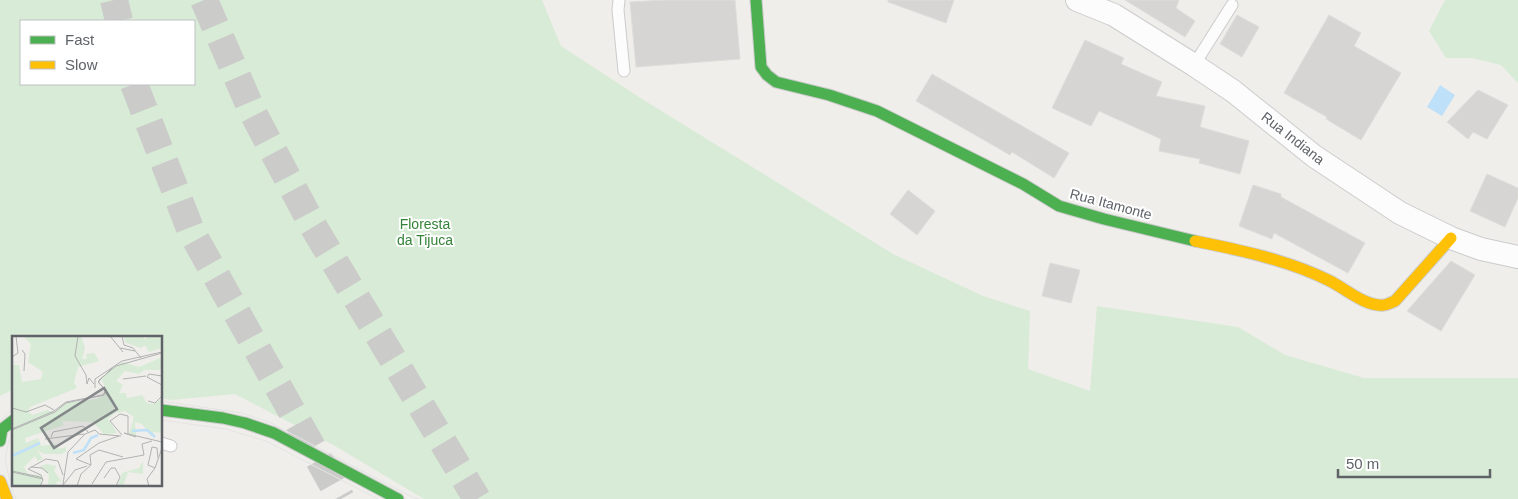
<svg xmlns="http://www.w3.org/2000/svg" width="1518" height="499" viewBox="0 0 1518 499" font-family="Helvetica,sans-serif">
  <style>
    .green { fill: #d8ebd6; fill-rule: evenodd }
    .water { fill: #bfe0f9 }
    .building { fill: #d6d5d3; stroke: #deddd9 }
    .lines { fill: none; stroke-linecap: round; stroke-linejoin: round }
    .highway-tunnel { stroke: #cbcbca; stroke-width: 28; stroke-dasharray: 28 14; stroke-linecap: butt }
    .lane-casing { stroke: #cbcccc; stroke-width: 13 }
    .street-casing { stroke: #cbcccc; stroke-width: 24 }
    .fast-casing { stroke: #cacacb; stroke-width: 13 }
    .slow-casing { stroke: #cacacb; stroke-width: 13 }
    .lane { stroke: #fdfcfc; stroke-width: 11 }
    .street { stroke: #fdfcfc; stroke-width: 22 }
    .fast { stroke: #4caf50; stroke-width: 11 }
    .slow { stroke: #ffc107; stroke-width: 11 }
    .tram { stroke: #e4e4e4; stroke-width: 1 }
    .labels { text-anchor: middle; stroke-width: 4; stroke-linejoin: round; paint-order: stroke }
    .street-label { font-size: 14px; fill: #5f6368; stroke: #fff }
    .park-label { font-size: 14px; fill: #348238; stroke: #fff }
    .inset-river { fill: none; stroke: #bfe0f9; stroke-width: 2.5 }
    .inset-road { fill: none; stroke: #b1b2b2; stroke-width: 1 }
    .view { fill: #84888a; fill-opacity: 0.15; stroke: #84888a; stroke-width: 2.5 }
    .inset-edge { fill: none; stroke: #5f6368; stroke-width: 2.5 }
  </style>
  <rect width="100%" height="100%" fill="#efeeea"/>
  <path class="green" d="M0,0H542L561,46L642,99L893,254L983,296L1030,311L1028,369L1090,391L1097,306L1238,327L1285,355L1364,378H1518V499H424L335,446L235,394L171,400L161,398V338H14V389L0,396ZM21,21H194V84H21Z
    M1445,0H1518V83L1501,65L1472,58H1446L1429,31Z"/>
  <path class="water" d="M1440,85L1455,95L1442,116L1427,107Z"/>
  <path class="building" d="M664,0H735L740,59L636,67L630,2Z
    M888,0H954L946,23L888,2Z
    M1125,0H1179L1176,8L1195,21L1185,37Z
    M1237,15L1259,27L1242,57L1220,44Z
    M1329,15L1361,33L1354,46L1401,73L1361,140L1326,119L1327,117L1284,93Z
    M1085,40L1124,58L1121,64L1162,82L1156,96L1205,106L1200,127L1249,141L1240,174L1199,163L1200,159L1159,151L1161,139L1099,111L1091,126L1052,108Z
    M932,74L1069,153L1054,178L1012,152L1010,155L916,101Z
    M1478,90L1508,105L1487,139L1473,132L1468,139L1447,122Z
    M1487,174L1518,188V198L1505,227L1470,211Z
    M1253,185L1281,194V197L1365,243L1348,273L1274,233L1272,239L1239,226Z
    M908,190L935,211L917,235L890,214Z
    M1451,261L1475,275L1441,331L1407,311Z
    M1050,263L1080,270L1071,303L1042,296Z"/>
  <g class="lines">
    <path class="highway-tunnel" d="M114,0L119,21
      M204,0L252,111L313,226L477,499
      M134,84L191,231L341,499"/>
    <g class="lane-casing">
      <path id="lane" d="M619,0L618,10L624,71
        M1194,65L1232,5
        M161,443L171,446"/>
    </g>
    <g class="street-casing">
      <path id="street" d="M1077,0L1114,15L1194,65L1233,91L1314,156L1400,213L1451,238L1481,249L1518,257"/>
    </g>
    <g class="fast-casing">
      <path id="fast" d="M756,0L761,67L767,75L776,82L829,95L877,111L1023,184L1059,206L1104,219L1195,241
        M161,410L223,418L245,423L274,433L398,499
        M0,441L2,429L14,420"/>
    </g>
    <g class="slow-casing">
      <path id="slow" d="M1195,241C1240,250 1287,260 1328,280C1345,288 1365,307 1384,305C1387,305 1392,302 1395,301L1451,238
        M0,481L7,499"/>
    </g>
    <use href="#lane" class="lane"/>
    <use href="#street" class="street"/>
    <use href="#fast" class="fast"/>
    <use href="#slow" class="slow"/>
    <path class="tram" d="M161,401L242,413L271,423L412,497L419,499
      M161,420L226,429L266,441L378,499
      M0,421L14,407
      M14,430L11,432L5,459L11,486L16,499"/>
  </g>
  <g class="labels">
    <g class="street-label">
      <text transform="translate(1293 138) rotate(38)" y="5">Rua Indiana</text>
      <text transform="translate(1111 204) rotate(15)" y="5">Rua Itamonte</text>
    </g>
    <g class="park-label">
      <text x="425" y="229">Floresta<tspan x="425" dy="16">da Tijuca</tspan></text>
    </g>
  </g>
  <g transform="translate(12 336)">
    <rect width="150" height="150" fill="#efeeea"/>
    <path d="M11,0H69L73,12L70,23L82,22L75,23L74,18L82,17L87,25L66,31L62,46L65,52L18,71L16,75L20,79L35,74L42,77L53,67L85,63L95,56L90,44L96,35L111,26L127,31L150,21V34H132L127,38L113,35L104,45L111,49L107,57H114L115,62L130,59L135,67L141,68L150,63V97L142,96L140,100L130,88L123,86L124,99L117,98L122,81L113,75L103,77L96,83L105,97L92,98L81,86L50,85L52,89L13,102L14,107L26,102L29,110L44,108L46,113L54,111V116L49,118H32L25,114L31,123L26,125L23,120L12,131L16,138L29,139V150H0V29H7L10,46L29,43L31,36L16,26L19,8ZM130,0L133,4L135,0H150V12L137,16L133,9L129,12L114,7L112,1ZM131,125V138L116,136L111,150H98L106,149L110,137L127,132ZM35,128L44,130L42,135L50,146L45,145L44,150H36L37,139L28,130Z" fill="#d8ebd6"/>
    <path class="inset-river" d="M120,95L135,94L143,101M61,117L72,114L79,102L86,99M0,120L28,107"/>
    <path class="inset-road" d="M66,0L63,20L74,39L75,48L77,42L82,48M98,0L111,16M110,0L112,9L121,12L129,22M108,12L123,15M10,14L13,18L12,35M0,21L6,17L4,0M150,40L137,38L135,41L150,49M111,43L134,40M83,52V43L101,31M136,65L143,67L150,60M0,72L14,76L33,69L42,74M0,93L42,75L54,66L91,59L94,54L86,46L101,31L110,25L150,16M0,94L43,76L54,67L92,59L94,55L87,47V44L104,30L150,17M110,99L98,85L108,78L116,80V98M39,101L41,96L71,90L76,96M124,101L112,97L150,106M33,103L72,98M79,129L78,119L87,114L111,121M19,131L30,132L36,137M143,132L136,129L140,111L145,112L146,122M0,135L28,141L31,144L28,150M0,136L31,143M92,142L99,132H103L108,141L104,150M31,144L29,139L16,133L34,123L46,125L51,139M51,148L56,116L73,98L83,94L87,98L109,100M80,148L94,126L132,119L130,108L140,105M51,149L63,134L75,130M65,150L69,138L79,129L64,123L87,107L107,100M137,150L135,143L143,132L150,112"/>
    <path class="view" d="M92,52L105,73L42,112L29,92Z"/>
    <rect width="150" height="150" class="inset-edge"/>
  </g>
  <rect x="20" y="20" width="175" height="65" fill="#ffffff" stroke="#bfc1c3"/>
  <rect x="30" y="36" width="25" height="8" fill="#4caf50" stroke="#bfc1c3"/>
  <text x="65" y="45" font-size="15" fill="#5f6368">Fast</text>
  <rect x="30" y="61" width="25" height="8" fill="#ffc107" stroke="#bfc1c3"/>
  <text x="65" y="70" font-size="15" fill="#5f6368">Slow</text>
  <path d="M1338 469v8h152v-8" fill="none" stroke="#5f6368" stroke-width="2.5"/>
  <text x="1346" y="469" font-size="15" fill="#5f6368" stroke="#ffffff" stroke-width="4" paint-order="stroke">50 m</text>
</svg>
